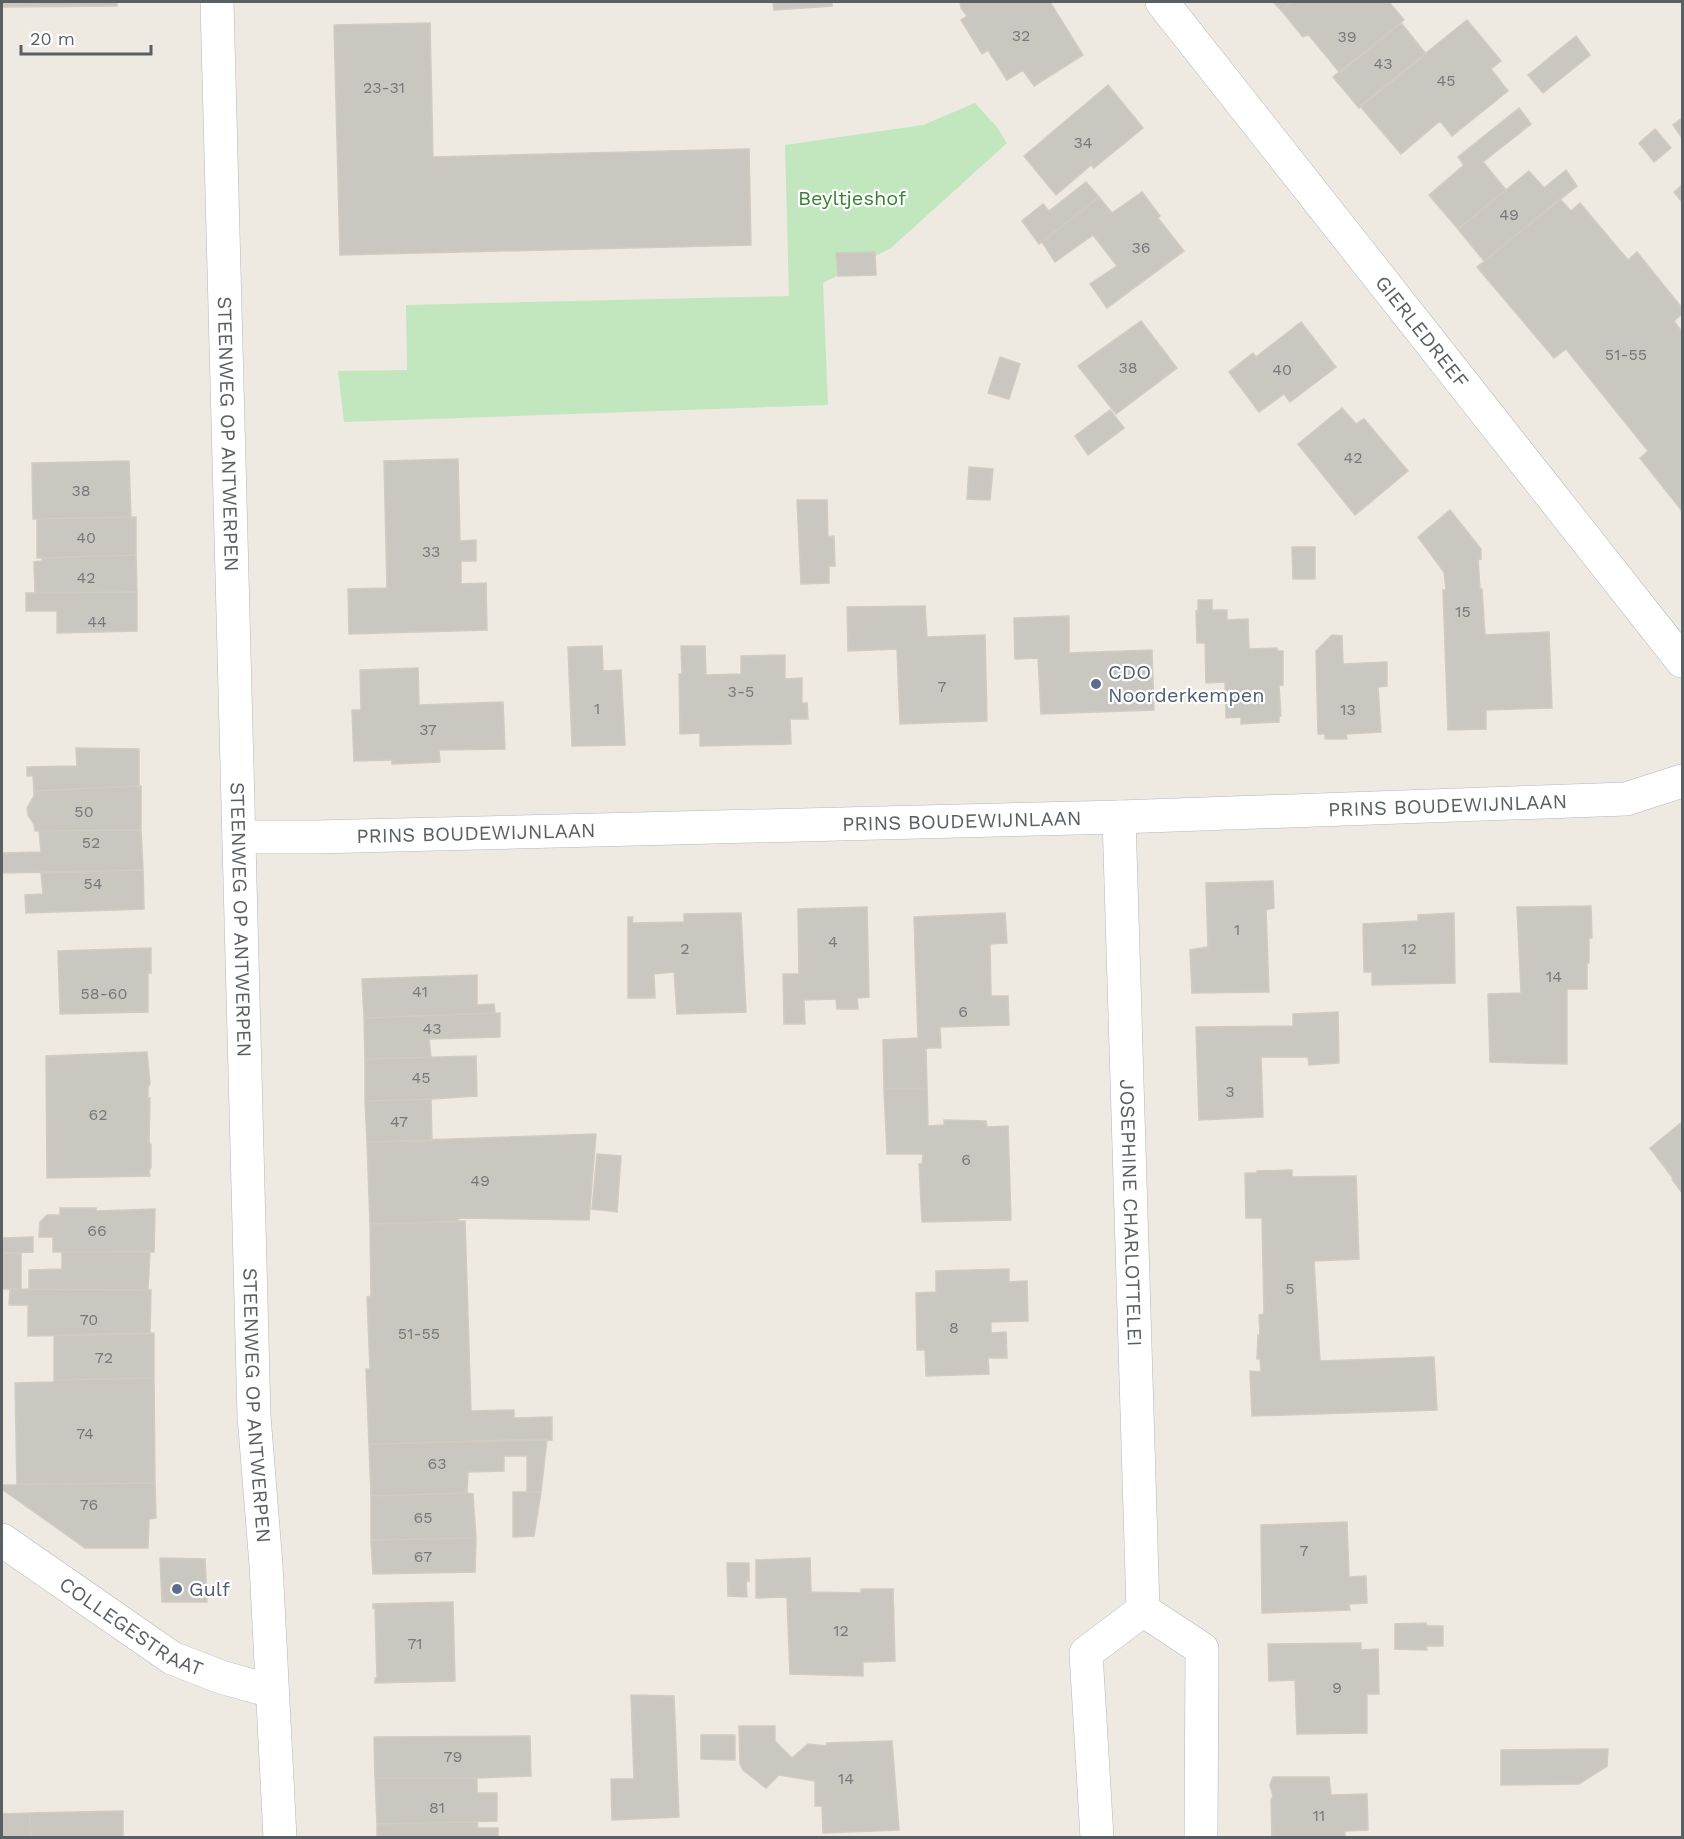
<svg xmlns="http://www.w3.org/2000/svg" width="1684" height="1839" viewBox="0 0 1684 1839" font-family="'Work Sans',sans-serif">
  <style>
    .green { fill: #c2e6be }
    .building { fill: #cac7c1; stroke: #d2cbc0; stroke-width: 1.5 }
    .lines { fill: none; stroke-linecap: round; stroke-linejoin: round }
    .minor-casing { stroke: #b3b6ba; stroke-width: 34 }
    .minor { stroke: #fff; stroke-width: 33 }
    .service-dot { fill: #5c6f8a; stroke: #fff; stroke-width: 2 }
    .labels { text-anchor: middle; stroke-width: 4.5; stroke-linejoin: round; paint-order: stroke }
    .number-label { font-size: 16px; fill: #76797a }
    .park-label { font-size: 20px; fill: #388233; stroke: #fff }
    .street-label { font-size: 20px; fill: #5a5f63; stroke: #fff }
    .service-label { font-size: 20px; fill: #4e5e75; stroke: #fff; text-anchor: start }
  </style>
  <rect width="100%" height="100%" fill="#eeeae2"/>
  <path class="green" d="M975,103L996,126L1007,143L891,248L823,283L828,405L344,422L338,371L407,370L406,305L789,296L785,145L923,125Z"/>
  <path class="building" d="M2,2H117V6L2,7Z
    M773,2H832V6L774,10Z
    M960,2H1050L1083,55L1034,86L1023,70L1007,80L988,50L982,54L961,20L967,16L961,8Z
    M1273,2H1291L1281,10Z
    M1291,2H1389L1404,20L1340,73L1308,34L1303,37L1281,10Z
    M1467,20L1501,61L1491,69L1508,91L1452,136L1440,121L1401,154L1360,106Z
    M430,23L433,157L749,149L751,245L340,255L334,25Z
    M1401,23L1426,54L1359,108L1333,77Z
    M1576,36L1590,55L1543,93L1528,75Z
    M1108,85L1143,128L1094,168L1091,165L1056,195L1024,156Z
    M1519,108L1531,124L1483,162L1506,190L1458,229L1429,195L1464,165L1458,157Z
    M1682,118V138L1673,125Z
    M1655,129L1671,148L1654,162L1639,143Z
    M1566,170L1577,186L1484,261L1458,229L1529,171L1544,188Z
    M1086,182L1099,197L1039,244L1022,221L1043,204L1049,211Z
    M1682,185V202L1674,192Z
    M1142,192L1160,216L1158,218L1184,251L1107,308L1090,284L1117,266L1093,235L1055,262L1042,242L1099,197L1112,213Z
    M1560,199L1571,211L1580,203L1628,260L1637,252L1682,308V314L1674,321L1682,332V511L1640,458L1648,451L1566,349L1554,358L1477,267Z
    M875,252L876,275L838,276L836,253Z
    M1141,321L1177,368L1116,414L1078,366Z
    M1301,322L1336,367L1290,402L1284,394L1259,412L1229,372L1253,353L1256,357Z
    M1000,357L1020,364L1009,399L988,393Z
    M1342,408L1356,424L1364,419L1408,471L1355,515L1298,444Z
    M1110,410L1124,428L1088,455L1075,436Z
    M458,459L460,541L476,540V561H461V584L486,583L487,630L349,634L348,589L387,588L384,461Z
    M129,461L131,517L33,519L32,463Z
    M969,467L993,469L990,500L967,499Z
    M797,500H827L828,537L834,536L835,566H829V583L801,584Z
    M1450,510L1481,549V559L1478,560L1480,589H1482L1485,635L1549,632L1552,708L1486,710V729L1448,730L1443,590H1446L1444,572L1418,537Z
    M136,517V555L37,558V519Z
    M1292,547H1315V579H1293Z
    M136,555L137,592L35,593L34,562L42,561V558Z
    M137,592V631L57,633V611H26V593Z
    M1198,600H1212V610H1227V620L1248,619L1249,649L1277,648V651H1283V685L1279,686L1281,716H1279V722L1241,724V717L1226,718L1225,682L1206,683L1205,643H1197L1196,611H1198Z
    M925,606L927,637L985,635L987,721L900,724L897,649L848,651L847,607Z
    M1069,616V653L1152,650L1154,710L1041,714L1038,658L1015,659L1014,618Z
    M1332,635L1342,636L1343,664L1387,662V686L1378,687L1381,732L1346,734L1347,739H1325V734H1318L1316,651Z
    M602,646L603,671L621,670L625,745L572,746L568,647Z
    M681,646H705L706,675L741,674V656L785,655V679L802,678V703H807L808,719H790L791,744L700,746V733L680,734L679,674H682Z
    M418,668L419,705L503,702L505,749L439,750L440,762L392,764V760L354,761L352,710H361L360,670Z
    M76,748L139,749V786L34,791L33,776H27V767L77,766Z
    M139,786H141V830L35,831L34,824L28,815L27,808L34,796V791Z
    M141,830L143,870L2,873V853L41,852L39,831Z
    M143,870L144,909L26,913L25,895L43,894L41,873Z
    M1273,881L1274,908L1266,910L1269,992L1192,993L1190,950L1208,947L1206,883Z
    M1591,906L1592,938H1589V963H1587V989H1567V1064L1490,1062L1488,994L1521,993L1517,907Z
    M867,907L869,997L857,998L858,1009H837L836,999L804,1000L805,1024H784L783,974H799L798,909Z
    M741,913L746,1012L677,1014L674,972L654,974L655,998H628V917H633L632,923L684,922V914Z
    M1005,913L1007,943L990,944L991,996H1008L1009,1025L940,1027L941,1048H926L927,1089H884L883,1040L918,1038L914,917Z
    M1454,913L1455,983L1372,985V972H1364L1363,924L1418,921V915Z
    M151,948V973H148V1012L60,1014L58,951Z
    M477,975V1005L494,1004L495,1013L364,1018L362,979Z
    M1338,1012L1339,1063L1309,1065L1308,1057H1261L1263,1117L1199,1120L1196,1027L1293,1026V1014Z
    M500,1013V1037L429,1039L431,1057L365,1059L364,1018Z
    M147,1052L150,1084L148,1087V1098H150L149,1142L151,1145V1167L149,1171L150,1176L47,1178L46,1056Z
    M476,1056L477,1096L431,1099L365,1101V1059Z
    M884,1089H927L928,1126L944,1125V1120L986,1121L987,1127L1008,1126L1011,1220L922,1222L919,1164H922L923,1154H887Z
    M431,1099L432,1141L367,1142L365,1101Z
    M1682,1122V1193L1672,1179L1673,1178L1650,1148Z
    M596,1134L589,1220L458,1218L459,1222L370,1224L367,1142Z
    M597,1154L621,1156L617,1212L592,1209Z
    M1292,1170V1177L1356,1176L1359,1259L1314,1261L1320,1361L1434,1357L1437,1410L1252,1416L1250,1371L1261,1372L1260,1359H1257L1258,1335H1260L1259,1315L1264,1314L1262,1218H1246L1245,1173H1257V1171Z
    M60,1208H96V1211L155,1209L154,1252H53V1237H39L40,1222L47,1215H60Z
    M465,1221L471,1411L514,1410V1418L552,1417V1440L369,1444L366,1369H370L367,1297L371,1296L370,1224Z
    M33,1237V1252L2,1253V1238Z
    M150,1251L148,1290L29,1289V1270L62,1269V1252Z
    M2,1253H21V1289H2Z
    M1009,1269V1282L1027,1281L1028,1321L991,1322V1333L1006,1332L1007,1358H988L989,1374L926,1376L925,1350H917L916,1293L936,1292V1271Z
    M10,1289L151,1290L150,1334L28,1336V1305H9Z
    M154,1333V1378L54,1380V1335Z
    M154,1378L155,1483L17,1484L15,1383L53,1382L54,1380Z
    M547,1439L541,1492H527V1456H504V1471L468,1472L467,1493L371,1496L369,1444Z
    M155,1483L156,1518L149,1519L148,1548H85L2,1489V1485Z
    M513,1492H541L534,1536L513,1537Z
    M467,1493L473,1494L476,1538L371,1540V1496Z
    M1347,1522L1349,1577L1366,1576L1367,1603L1349,1604L1350,1610L1262,1613L1261,1525Z
    M476,1538L475,1572L373,1574L371,1540Z
    M160,1558L205,1559L207,1602H162Z
    M810,1558L811,1592L861,1593V1589H893L895,1661L863,1662V1676L790,1674L787,1597L756,1598V1560Z
    M727,1563H749V1581H746L747,1597L728,1596Z
    M453,1602L455,1681L375,1683V1678H377L375,1608H373V1604Z
    M1426,1623L1427,1626H1443V1646H1426L1427,1650L1395,1649V1624Z
    M1361,1643V1650L1378,1649L1379,1694H1367V1733L1297,1734L1295,1680L1269,1681L1268,1644Z
    M631,1695L674,1696L679,1817L612,1820L611,1779H634Z
    M739,1726H775V1741L792,1758L808,1744L826,1746L827,1743L892,1741L899,1830L823,1833L822,1806H815V1781L779,1775L766,1788L743,1770L740,1764Z
    M701,1735H735V1760L701,1759Z
    M530,1736L531,1776L477,1778H375L374,1737Z
    M1608,1749L1607,1766L1579,1784L1501,1785V1750Z
    M1273,1777H1329L1331,1795L1367,1794L1368,1830L1345,1831V1838H1272L1271,1799L1273,1797L1270,1785Z
    M375,1778H477V1793H497V1821L377,1824Z
    M123,1811V1838H31L30,1813Z
    M30,1813L31,1838H2V1814Z
    M477,1822L478,1828H498V1838H377V1824Z"/>
  <g class="lines">
    <g class="minor-casing">
      <g id="minor">
        <path id="s1" d="M217,2L254,1416L266,1565L280,1838"/>
        <path id="s2" d="M1162,2L1682,661"/>
        <path id="s3" d="M1119,817L1143,1610"/>
        <path id="s4" d="M239,837H315L1119,817L1626,799L1682,781"/>
        <path id="s5" d="M2,1540L172,1658L221,1677L271,1691"/>
        <path d="M1143,1610L1202,1649L1201,1838"/>
        <path d="M1097,1838L1086,1653L1143,1610"/>
      </g>
    </g>
    <use href="#minor" class="minor"/>
  </g>
  <g class="service-dot">
    <circle cx="1096" cy="684" r="6"/>
    <circle cx="177" cy="1589" r="6"/>
  </g>
  <g class="labels">
    <g class="number-label">
      <text x="1021" y="41">32</text>
      <text x="1347" y="42">39</text>
      <text x="1383" y="69">43</text>
      <text x="1446" y="86">45</text>
      <text x="384" y="93">23-31</text>
      <text x="1083" y="148">34</text>
      <text x="1509" y="220">49</text>
      <text x="1141" y="253">36</text>
      <text x="1626" y="360">51-55</text>
      <text x="1128" y="373">38</text>
      <text x="1282" y="375">40</text>
      <text x="1353" y="463">42</text>
      <text x="81" y="496">38</text>
      <text x="86" y="543">40</text>
      <text x="431" y="557">33</text>
      <text x="86" y="583">42</text>
      <text x="1463" y="617">15</text>
      <text x="97" y="627">44</text>
      <text x="942" y="692">7</text>
      <text x="741" y="697">3-5</text>
      <text x="597" y="714">1</text>
      <text x="1348" y="715">13</text>
      <text x="428" y="735">37</text>
      <text x="84" y="817">50</text>
      <text x="91" y="848">52</text>
      <text x="93" y="889">54</text>
      <text x="1237" y="935">1</text>
      <text x="833" y="947">4</text>
      <text x="685" y="954">2</text>
      <text x="1409" y="954">12</text>
      <text x="1554" y="982">14</text>
      <text x="420" y="997">41</text>
      <text x="104" y="999">58-60</text>
      <text x="963" y="1017">6</text>
      <text x="432" y="1034">43</text>
      <text x="421" y="1083">45</text>
      <text x="1230" y="1097">3</text>
      <text x="98" y="1120">62</text>
      <text x="399" y="1127">47</text>
      <text x="966" y="1165">6</text>
      <text x="480" y="1186">49</text>
      <text x="97" y="1236">66</text>
      <text x="1290" y="1294">5</text>
      <text x="89" y="1325">70</text>
      <text x="954" y="1333">8</text>
      <text x="419" y="1339">51-55</text>
      <text x="104" y="1363">72</text>
      <text x="85" y="1439">74</text>
      <text x="437" y="1469">63</text>
      <text x="89" y="1510">76</text>
      <text x="423" y="1523">65</text>
      <text x="1304" y="1556">7</text>
      <text x="423" y="1562">67</text>
      <text x="841" y="1636">12</text>
      <text x="415" y="1649">71</text>
      <text x="1337" y="1693">9</text>
      <text x="453" y="1762">79</text>
      <text x="846" y="1784">14</text>
      <text x="437" y="1813">81</text>
      <text x="1319" y="1821">11</text>
    </g>
    <g class="park-label">
      <text x="852" y="205">Beyltjeshof</text>
    </g>
    <g class="street-label">
      <text dy="7" stroke="none"><textPath href="#s2" startOffset="420">GIERLEDREEF</textPath></text>
      <text dy="7" stroke="none"><textPath href="#s1" startOffset="432">STEENWEG OP ANTWERPEN</textPath></text>
      <text dy="7" stroke="none"><textPath href="#s4" startOffset="1209">PRINS BOUDEWIJNLAAN</textPath></text>
      <text dy="7" stroke="none"><textPath href="#s4" startOffset="723">PRINS BOUDEWIJNLAAN</textPath></text>
      <text dy="7" stroke="none"><textPath href="#s4" startOffset="237">PRINS BOUDEWIJNLAAN</textPath></text>
      <text dy="7" stroke="none"><textPath href="#s1" startOffset="918">STEENWEG OP ANTWERPEN</textPath></text>
      <text dy="7" stroke="none"><textPath href="#s3" startOffset="396">JOSEPHINE CHARLOTTELEI</textPath></text>
      <text dy="7" stroke="none"><textPath href="#s1" startOffset="1404">STEENWEG OP ANTWERPEN</textPath></text>
      <text dy="7" stroke="none"><textPath href="#s5" startOffset="156">COLLEGESTRAAT</textPath></text>
    </g>
    <g class="service-label">
      <text x="1108" y="679">CDO<tspan x="1108" dy="23">Noorderkempen</tspan></text>
      <text x="189" y="1596">Gulf</text>
    </g>
  </g>
  <rect width="1684" height="1839" fill="none" stroke="#5a5f63" stroke-width="6"/>
  <path d="M21 45v9h130v-9" fill="none" stroke="#5a5f63" stroke-width="3"/>
  <text x="30" y="45" font-size="18" fill="#5a5f63" stroke="#ffffff" stroke-width="4.5" paint-order="stroke">20 m</text>
</svg>
